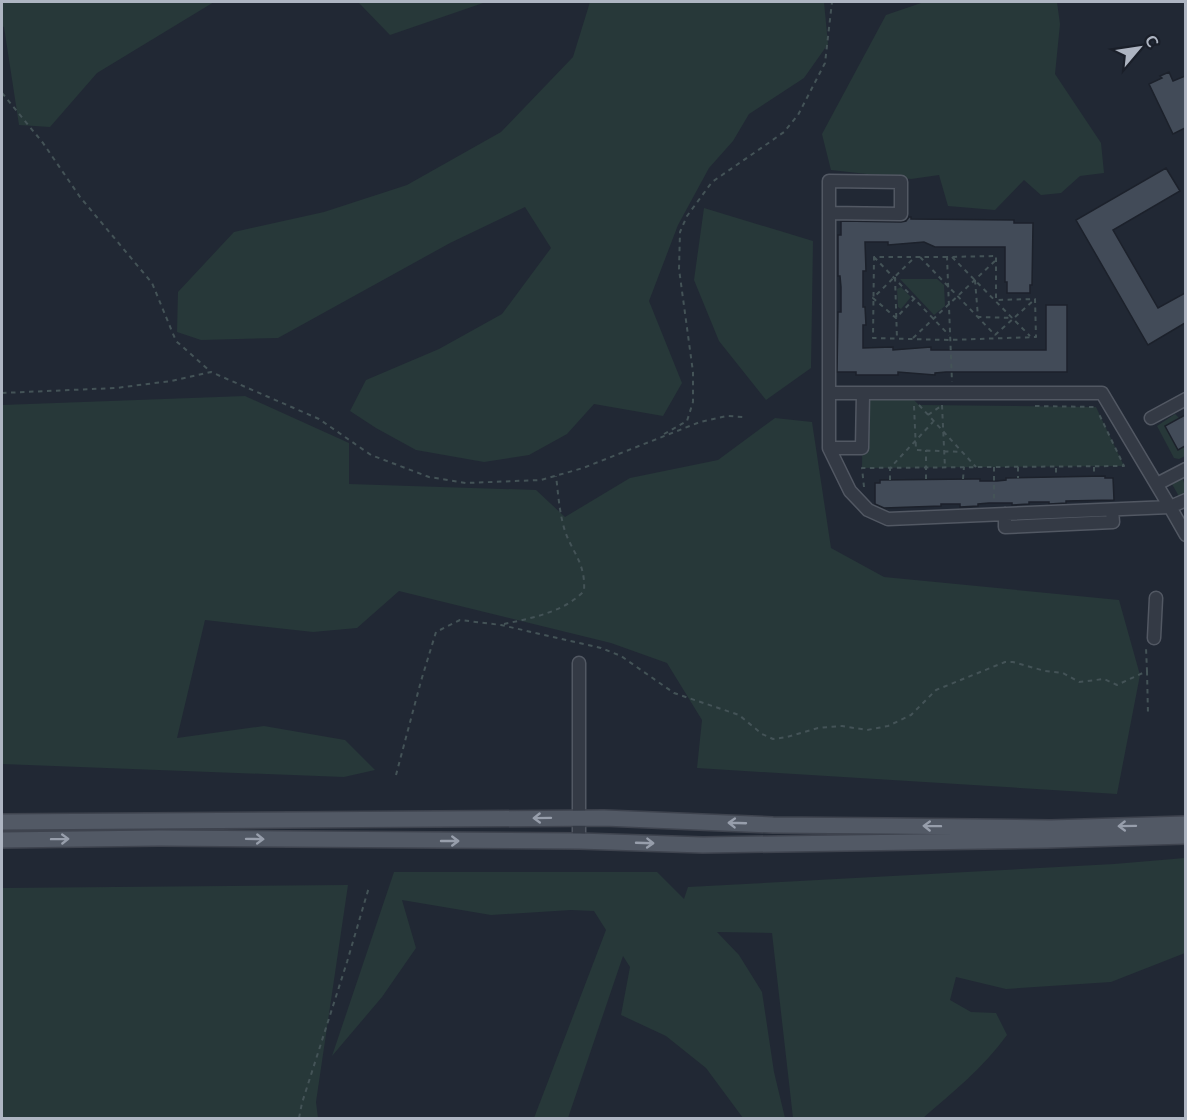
<svg xmlns="http://www.w3.org/2000/svg" width="1187" height="1120" viewBox="0 0 1187 1120" font-family="'Nunito Sans',sans-serif">
  <style>
    .green { fill: #273839 }
    .building { fill: #424b58; stroke: #1c212b; stroke-width: 1.5 }
    .lines { fill: none; stroke-linecap: round; stroke-linejoin: round }
    .minor-casing { stroke: #525863; stroke-width: 15 }
    .major-casing { stroke: #3e434e; stroke-width: 18 }
    .path { stroke: #445357; stroke-width: 2; stroke-dasharray: 4.5 4.5; stroke-linecap: butt }
    .minor { stroke: #343a45; stroke-width: 12 }
    .major { stroke: #525965; stroke-width: 15 }
    .oneway { stroke: #979eab }
  </style>
  <rect width="100%" height="100%" fill="#212834"/>
  <path class="green" d="M2,2H214L97,73L50,127L19,125L4,27L2,26Z
    M358,2H486L390,35Z
    M590,2H824L828,44L804,78L749,114L733,141L709,168L678,225L649,301L682,383L663,416L594,404L567,434L529,455L484,462L416,450L376,428L350,411L366,380L439,349L502,314L551,248L525,207L450,243L278,338L201,340L177,332L178,292L234,232L324,212L407,185L501,132L573,57Z
    M924,2H1057L1060,24L1055,74L1101,143L1104,173L1080,176L1061,193L1041,195L1024,180L995,210L948,206L939,175L911,179L831,170L822,134L886,15Z
    M704,208L813,241L811,368L766,400L719,341L694,280Z
    M900,279H937L944,285L945,306L934,315Z
    M901,287L911,297L901,309L898,307L897,289Z
    M863,394L913,399L919,405L1096,407L1124,466L862,468Z
    M245,396L349,443V484L536,490L565,517L630,478L718,460L775,418L812,422L831,548L884,577L1119,600L1140,675L1117,794L697,768L702,720L667,663L611,643L399,591L357,628L313,632L205,620L177,738L264,726L345,740L375,770L344,777L2,764V405Z
    M1175,414L1179,418V449L1185,446V456L1179,459L1174,458L1157,426Z
    M1182,478L1185,485V497L1181,500L1172,484Z
    M1185,858V953L1111,982L1006,989L956,977L950,1000L971,1012L996,1013L1007,1035C983,1068 953,1092 923,1118H793L772,933L717,932L739,955L762,992L774,1072L785,1118H743L706,1068L666,1036L621,1015L630,967L623,956L568,1118H534L606,930L594,911L571,910L491,915L402,900L416,948L382,997L332,1056L394,872H657L684,899L688,887L1114,864Z
    M348,885L316,1102L318,1118H2V888Z"/>
  <path class="building" d="M1169,72L1173,81L1185,76V128L1173,134L1149,84L1162,78L1160,76Z
    M1166,168L1180,191L1113,230L1158,308L1185,293V323L1148,345L1076,220Z
    M909,217H911V219L1014,220V223H1033L1032,285H1030V293H1007V282H1005V247H935L924,242L888,245V242H865L866,271H863V307H865L866,325H863V348L893,347V350L931,347V350H1046V305H1067V372H946L935,373V375L898,372V375H856V372H837L838,312H841V287L840,276H838V235H841V221L901,222L906,221Z
    M1185,415V446L1178,450L1165,426Z
    M1105,476V478H1113L1114,500L1066,501V503L1049,504V502H1029V504L1012,505V503H989L978,504V506L960,507V504H941V506L884,508L875,504V483H880V480L972,479H980V481H997L1006,480V478Z"/>
  <g class="lines">
    <g class="minor-casing">
      <path id="minor" d="M829,213L901,214V182L829,181V448L850,491L868,510L888,519L1170,507L1186,535
        M829,393H1102L1170,507L1186,500
        M1151,418L1186,399
        M829,448H862L863,394
        M1157,484L1186,469
        M1005,514V527L1113,522L1112,510
        M1154,638L1156,598
        M579,841V663"/>
    </g>
    <g class="major-casing">
      <path id="major" d="M2,822L604,818L773,825L889,826L1051,828L1186,824
        M2,840L159,838L579,841L703,845L1047,840L1186,836"/>
    </g>
    <path class="path" d="M2,93L43,143L80,197L152,283L176,341L211,372
      M874,257L949,335
      M920,257L995,335
      M947,257H874L873,338L949,340L1036,337L1035,299L996,300V256L947,257L952,382
      M952,257L1030,336
      M895,277L897,339
      M975,280L978,317L1013,318
      M915,298L896,318L873,298L915,257
      M995,335L1035,299
      M913,338L996,260
      M2,393L116,388L171,381L211,372L319,419L371,455L429,477L466,483L541,480L583,468L700,422L727,416L744,417
      M919,405L976,467
      M942,405L945,468
      M914,406L916,450L962,452
      M1035,406L1095,407
      M928,415L941,406
      M664,434L687,421L693,402V372L679,269L680,232L687,216L712,182L767,144L784,132L798,115L825,63L832,2
      M994,467V503
      M1018,467V478
      M1094,467V476
      M1056,468V477
      M926,479V450
      M963,479L964,467
      M890,480V468L933,422
      M864,487L862,468L1124,466L1098,412
      M504,624C532,618 564,612 584,591C586,560 569,550 563,524C559,508 558,492 556,476
      M1147,671L1148,714
      M396,775L421,681L436,632L460,620L501,625L601,648L621,656L674,693L739,715L762,734L773,739L787,737L818,728L842,726L867,730L888,726L911,715L936,690L1005,662H1013L1045,671L1063,673L1079,682L1104,679L1117,685L1147,671L1146,648
      M299,1118L302,1103L347,962L369,887"/>
    <use href="#minor" class="minor"/>
    <use href="#major" class="major"/>
  </g>
  <defs><path id="oneway-shaft" d="M-6 0H5M1.5-3L5.5 0L1.5 3" fill="none" stroke-width="1.6" stroke-linecap="round" stroke-linejoin="round" transform="scale(1.5)"/></defs>
  <g class="oneway">
    <use href="#oneway-shaft" transform="translate(542 818) rotate(179)"/>
    <use href="#oneway-shaft" transform="translate(737 823) rotate(-178)"/>
    <use href="#oneway-shaft" transform="translate(932 826) rotate(-179)"/>
    <use href="#oneway-shaft" transform="translate(1127 826) rotate(179)"/>
    <use href="#oneway-shaft" transform="translate(60 839) rotate(-1)"/>
    <use href="#oneway-shaft" transform="translate(255 839) rotate(1)"/>
    <use href="#oneway-shaft" transform="translate(450 841)"/>
    <use href="#oneway-shaft" transform="translate(645 843) rotate(2)"/>
  </g>
  <rect width="1187" height="1120" fill="none" stroke="#aeb5c2" stroke-width="6"/>
  <g transform="translate(1139 48) rotate(61)" stroke="#1a1f29" stroke-width="4.5" paint-order="stroke">
  <path d="M0-4.5L10 22L0 15L-10 22Z" fill="#aeb5c2"/>
  <text y="-9" font-size="16" font-weight="bold" text-anchor="middle" fill="#aeb5c2">С</text>
  </g>
</svg>
